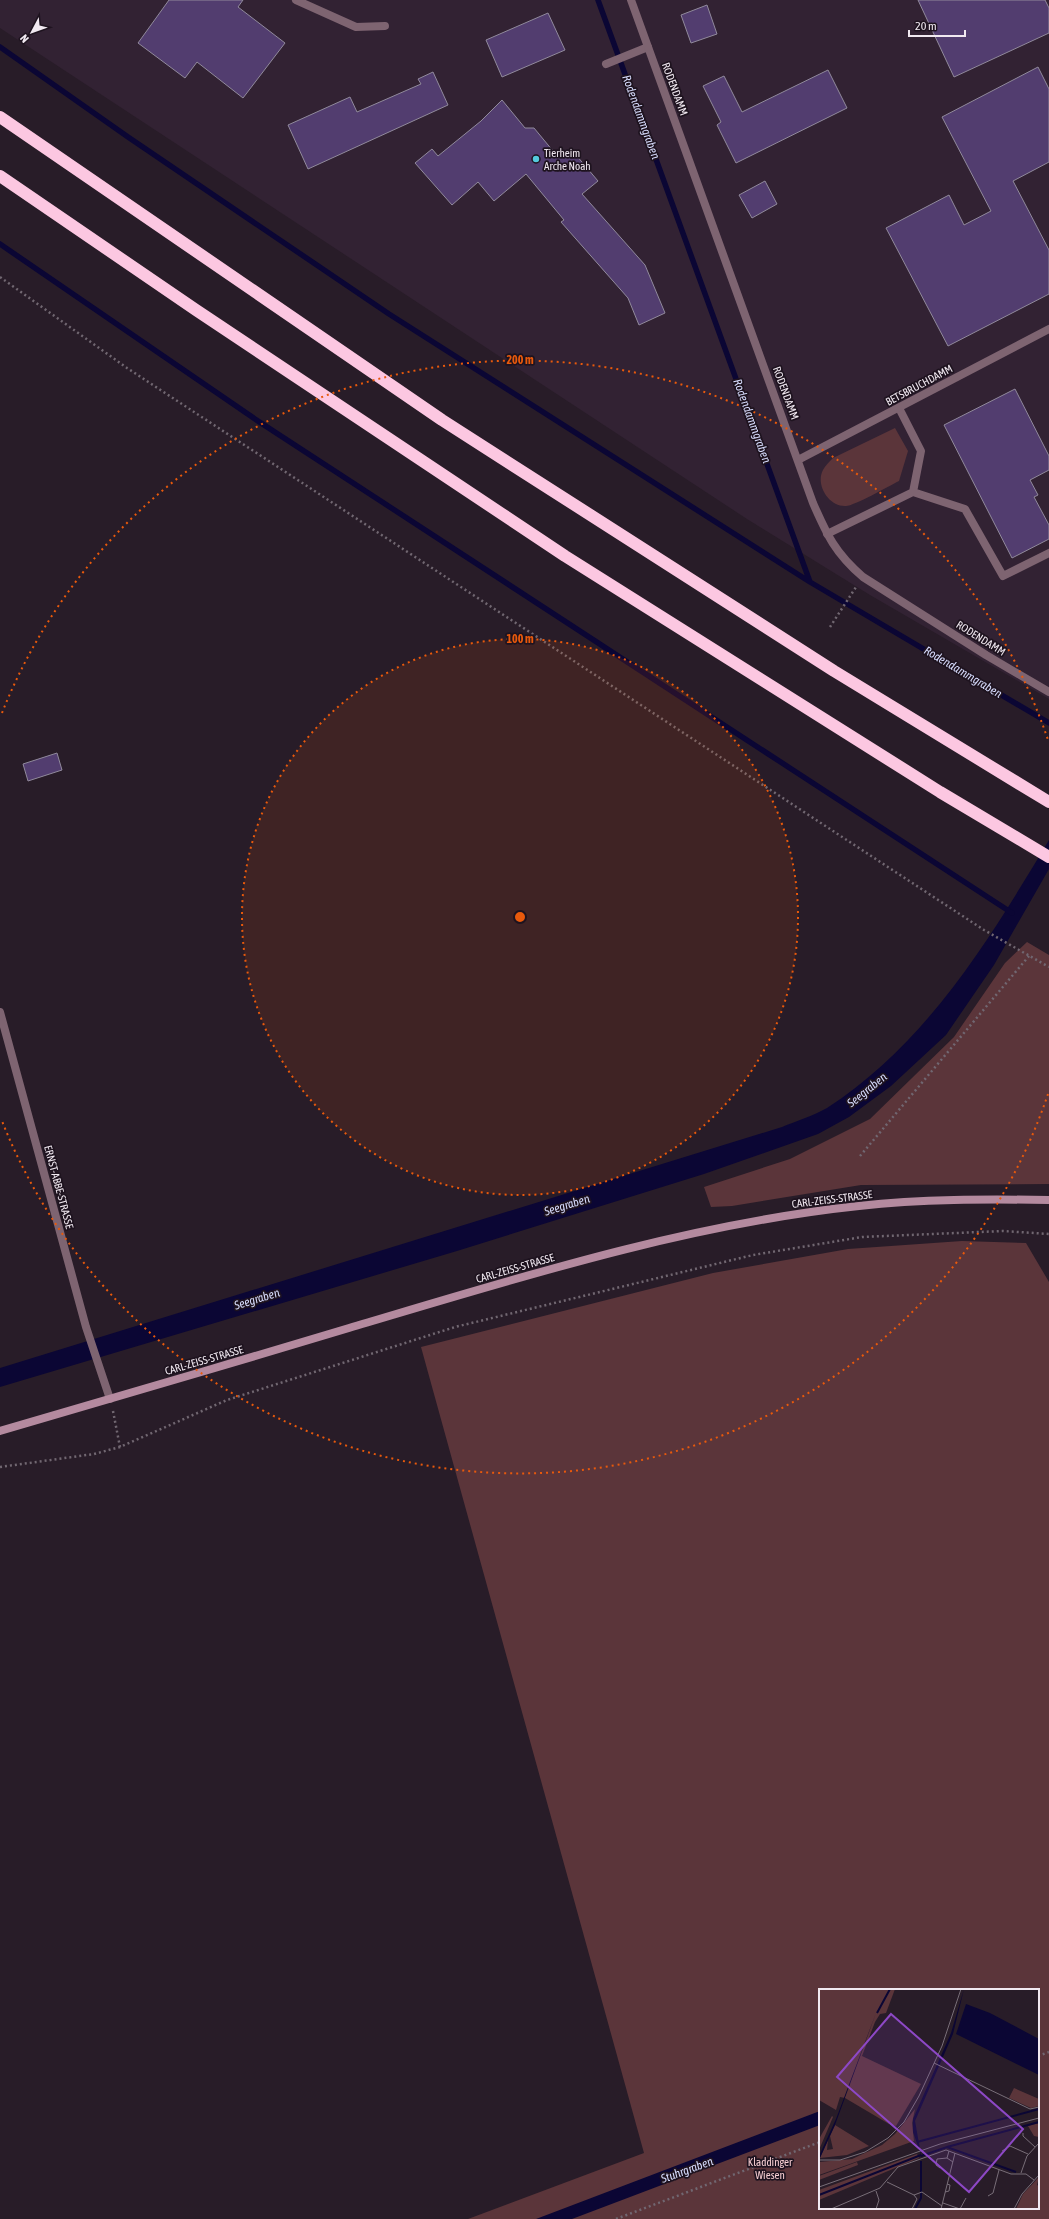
<svg xmlns="http://www.w3.org/2000/svg" width="1049" height="2219" viewBox="0 0 1049 2219" font-family="'Asap Condensed',sans-serif">
  <style>
    .built { fill: #322233 }
    .green { fill: #5b353a; fill-rule: evenodd }
    .water { fill: #0b0634 }
    .lines { fill: none; stroke-linecap: round; stroke-linejoin: round }
    .stream { stroke: #0b0634; stroke-width: 5.5 }
    .building { fill: #523d6f; stroke: #918a9c }
    .path { stroke: #716771; stroke-width: 2.5; stroke-dasharray: 2 3; stroke-linecap: butt }
    .lane { stroke: #7e6471; stroke-width: 8 }
    .street { stroke: #7e6471; stroke-width: 8 }
    .secondary { stroke: #b48a9f; stroke-width: 8 }
    .highway { stroke: #fcc7e1; stroke-width: 12 }
    .ring { fill: none; stroke: #e8590c; stroke-width: 2; stroke-dasharray: 2 4 }
    .poi-dot { fill: #54cadd; stroke: #1e131f; stroke-width: 1.5 }
    .labels { text-anchor: middle; stroke-width: 3.5; stroke-linejoin: round; paint-order: stroke }
    .street-label { font-size: 11px; fill: #f1e9f1; stroke: #1e131f }
    .poi-label { font-size: 11px; fill: #f1e9f1; stroke: #1e131f; text-anchor: start }
    .park-label { font-size: 11px; fill: #f9d0d4; stroke: #1e131f }
    .water-label { font-size: 12px; font-style: italic; fill: #d8ddfe; stroke: #1e131f }
    .inset-river { fill: none; stroke: #0b0634; stroke-width: 2 }
    .inset-road { fill: none; stroke: #786e78; stroke-width: 1 }
    .view { fill: #8d48c6; fill-opacity: 0.15; stroke: #8d48c6; stroke-width: 2 }
    .inset-edge { fill: none; stroke: #f1e9f1; stroke-width: 2 }
    .centre { fill: #e8590c; stroke: #1e131f; stroke-width: 2 }
    .ring-label { font-size: 12px; text-anchor: middle; font-weight: bold; fill: #e8590c; stroke: #1e131f; stroke-width: 3.5; stroke-linejoin: round; paint-order: stroke }
  </style>
  <rect width="100%" height="100%" fill="#281c28"/>
  <path class="built" d="M0,0H1049V699L870,595L747,519L0,28Z"/>
  <path class="green" d="M895,428L908,451L899,481C889,486 854,506 846,506C829,507 815,485 823,470C825,466 829,462 833,458Z
    M1027,942L1049,955V1184L861,1185L732,1206L711,1207L704,1187L790,1159L870,1119L954,1037L1005,963Z
    M962,1241L1026,1243L1049,1282V2219H468L644,2153L421,1347L713,1273L848,1249ZM820,1990H1038V2208H820Z"/>
  <path class="water" d="M1049,840V869L994,965L946,1035L891,1086L849,1117L818,1134L704,1174L457,1251L0,1387V1368L782,1127C796,1121 813,1116 827,1108C927,1043 989,940 1049,840Z
    M820,2111V2125L572,2219H536Z"/>
  <g class="lines">
    <path class="stream" d="M598,0L810,582L1049,723
      M0,47L128,137L389,314L810,582
      M0,244L255,419L1012,913"/>
  </g>
  <path class="building" d="M169,0H243L238,7L285,43L243,98L197,62L185,78L138,43Z
    M918,0H1045L1049,8V33L954,77Z
    M707,5L717,34L691,43L681,15Z
    M548,13L565,50L502,77L486,40Z
    M1038,67L1049,89V162L1013,181L1049,250V294L948,346L886,228L949,195L964,225L991,211L942,117Z
    M828,70L847,108L736,163L717,125L721,122L703,86L724,76L742,112Z
    M433,72L448,105L308,169L288,125L350,97L357,112L421,84L418,79Z
    M502,100L525,128H534L558,157L576,155L598,181L582,194L645,265L665,313L639,325L628,298L561,222L564,220L526,174L494,201L478,182L452,205L415,163L432,149L438,156L481,121Z
    M765,181L777,204L752,218L739,195Z
    M1015,389L1049,456V470L1030,480L1038,495L1034,497L1049,525V539L1012,558L944,425Z
    M57,753L62,770L28,781L23,764Z"/>
  <g class="lines">
    <path class="path" d="M0,277L127,368L984,930L1049,967
      M830,627L856,587
      M860,1156L1029,956
      M113,1411L120,1447
      M0,1467L94,1454L120,1447L227,1400L455,1327L753,1255L862,1237L1003,1231L1049,1234
      M1038,2056L1049,2052
      M616,2219L820,2142"/>
    <path class="lane" d="M606,64L648,47
      M913,492L965,509L1003,576L1049,553
      M827,534L913,492L921,451L899,408
      M0,1012L86,1327L110,1399"/>
    <path class="street" d="M296,0L356,27L385,26
      M631,0L813,503C827,535 835,553 863,577L986,655L1049,692
      M798,460L1049,329"/>
    <path class="secondary" d="M0,1431C116,1397 233,1363 349,1328C514,1279 687,1224 859,1206C922,1199 986,1199 1049,1200"/>
    <path class="highway" d="M0,117L442,420L834,671L1049,802
      M0,176L196,310L565,556L940,792L1049,857"/>
  </g>
  <circle cx="520" cy="917" r="278" fill="#e8590c" fill-opacity=".12"/>
  <g class="ring">
    <circle cx="520" cy="917" r="278"/>
    <path d="M1048 1094A557 557 0 0 1 2 1121M2 713A557 557 0 0 1 1048 740"/>
  </g>
  <circle class="poi-dot" cx="536" cy="159" r="4"/>
  <g class="labels">
    <g class="street-label">
      <text transform="translate(675 89) rotate(70)" y="4">RODENDAMM</text>
      <text transform="translate(919 385) rotate(-28)" y="4">BETSBRUCHDAMM</text>
      <text transform="translate(786 393) rotate(70)" y="4">RODENDAMM</text>
      <text transform="translate(981 638) rotate(32)" y="4">RODENDAMM</text>
      <text transform="translate(59 1187) rotate(75)" y="4">ERNST-ABBE-STRASSE</text>
      <text transform="translate(832 1199) rotate(-7)" y="4">CARL-ZEISS-STRASSE</text>
      <text transform="translate(515 1268) rotate(-16)" y="4">CARL-ZEISS-STRASSE</text>
      <text transform="translate(204 1360) rotate(-16)" y="4">CARL-ZEISS-STRASSE</text>
    </g>
    <g class="poi-label">
      <text x="544" y="157">Tierheim<tspan x="544" dy="13">Arche Noah</tspan></text>
    </g>
    <g class="park-label">
      <text x="770" y="2166">Kladdinger<tspan x="770" dy="13">Wiesen</tspan></text>
    </g>
    <g class="water-label">
      <text transform="translate(641 117) rotate(70)" y="4">Rodendammgraben</text>
      <text transform="translate(752 421) rotate(70)" y="4">Rodendammgraben</text>
      <text transform="translate(963 672) rotate(31)" y="4">Rodendammgraben</text>
      <text transform="translate(867 1090) rotate(-39)" y="4">Seegraben</text>
      <text transform="translate(567 1205) rotate(-17)" y="4">Seegraben</text>
      <text transform="translate(257 1299) rotate(-17)" y="4">Seegraben</text>
      <text transform="translate(687 2170) rotate(-20)" y="4">Stuhrgraben</text>
    </g>
  </g>
  <g transform="translate(819 1989)">
    <rect width="220" height="220" fill="#281c28"/>
    <path d="M0,0H76L67,24L61,25L56,33L43,67L102,95L77,137L70,135L26,109L21,108L17,121L0,111ZM195,99L220,110V117L212,119L190,109ZM96,120L93,134L95,152L0,186V173L33,170L63,156L76,145ZM13,127L14,128L0,161V150ZM220,134V148L215,147L209,137ZM16,136L50,157L28,166L1,169L9,151L8,161L14,160L11,147ZM98,165L100,169L0,211V201ZM38,173L39,176L0,191V187ZM220,188L218,196L220,197V220H197L204,205Z" fill="#5b353a"/>
    <path d="M145,0L134,45L96,132L102,166L94,143V130L132,44ZM147,15L171,24L220,50V86L137,45ZM57,24L16,136L0,171V167L17,130Z" fill="#0b0634"/>
    <path class="inset-river" d="M58,24L71,0M98,153L220,120M128,158L220,133M102,167L128,158L197,183M0,206L102,166M96,220L102,209V172"/>
    <path class="inset-road" d="M115,74L211,120L220,118M204,144V147L216,158M130,162L128,169L134,173M183,162L191,157L209,165M0,171H21L46,163L69,149L85,133L100,107L123,57L142,0M121,179L117,176L118,170L128,169M202,184L208,167L220,154M68,193L95,206L98,210L93,220M0,198L121,155L220,129M126,203L130,202L131,196L128,195M95,206L103,203L123,217M169,207L174,204L180,181M124,214L141,220M12,220L61,199L79,178L127,161L192,185H207L215,191M57,220L60,211L57,202M122,220L136,164M141,220L147,209M195,220L203,205L220,186"/>
    <path class="view" d="M72,25L204,140L150,203L18,88Z"/>
    <rect width="220" height="220" class="inset-edge"/>
  </g>
  <circle cx="520" cy="917" r="6" class="centre"/>
  <g class="ring-label">
    <text x="520" y="364">200 m</text>
    <text x="520" y="643">100 m</text>
  </g>
  <g transform="translate(32 32) rotate(229)" stroke="#1e131f" stroke-width="3" paint-order="stroke">
  <path d="M0-3L7 15L0 10L-7 15Z" fill="#f1e9f1"/>
  <text y="-6" font-size="11" font-weight="bold" text-anchor="middle" fill="#f1e9f1">N</text>
  </g>
  <path d="M909 30v6h56v-6" fill="none" stroke="#f1e9f1" stroke-width="2"/>
  <text x="915" y="30" font-size="12" fill="#f1e9f1" stroke="#1e131f" stroke-width="3" paint-order="stroke">20 m</text>
</svg>
